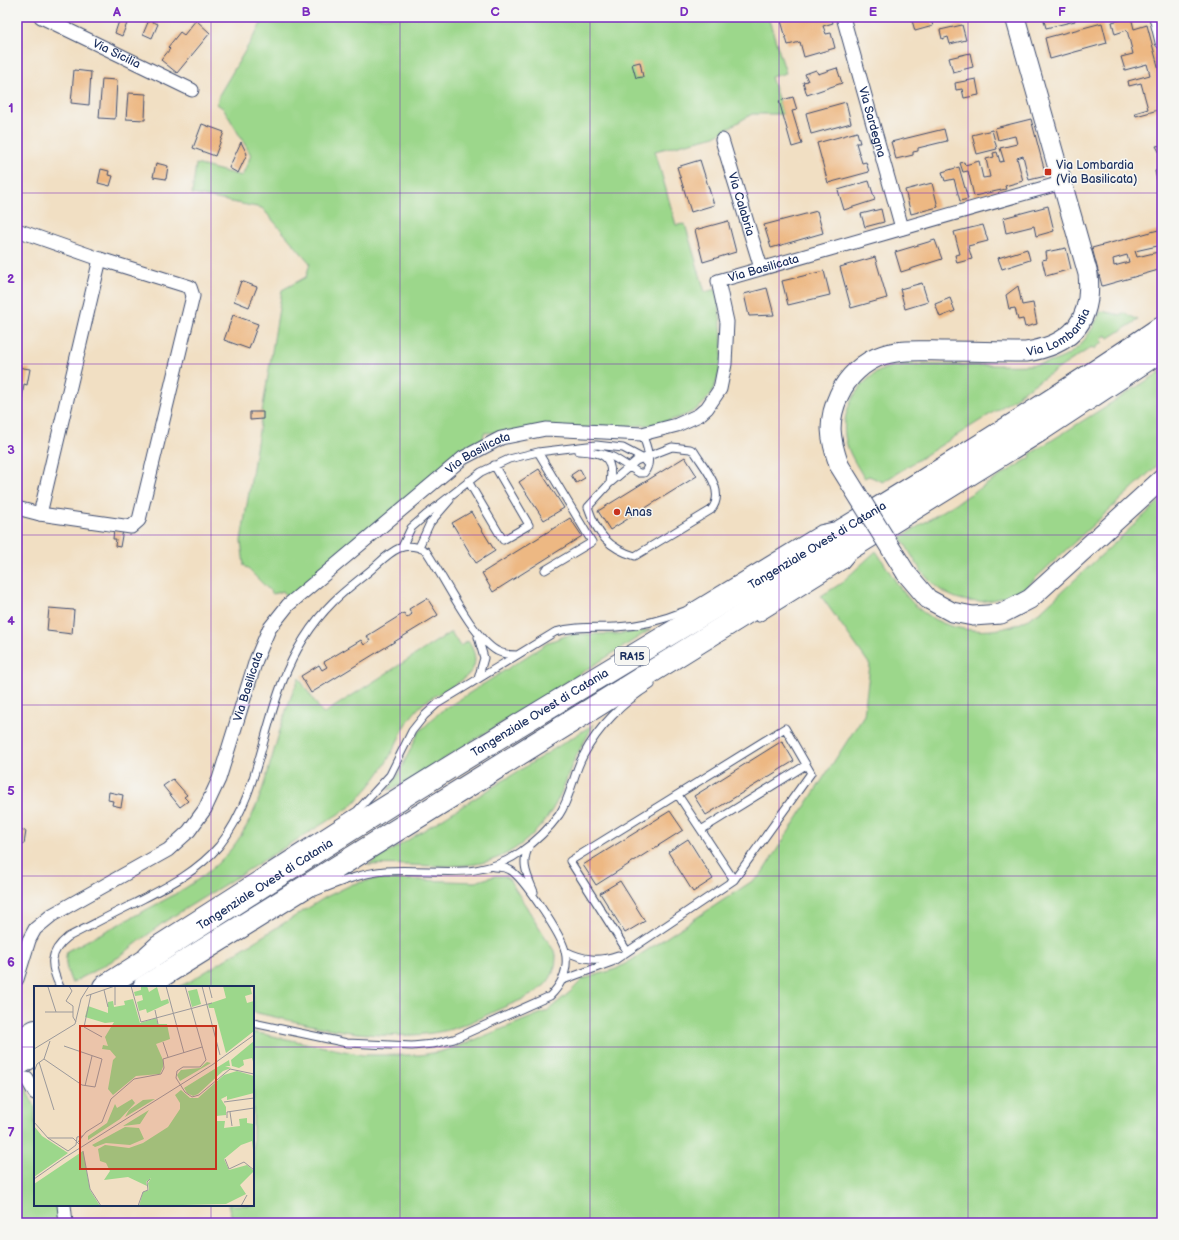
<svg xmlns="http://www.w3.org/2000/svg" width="1179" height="1240" viewBox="0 0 1179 1240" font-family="'Balsamiq Sans',sans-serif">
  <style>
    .green { fill: #9cd78b; stroke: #5c8374 }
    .building { fill: #edb883; fill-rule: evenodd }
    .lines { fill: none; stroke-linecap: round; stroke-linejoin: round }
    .lane-casing { stroke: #3b496d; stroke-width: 9 }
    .street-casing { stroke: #3b496d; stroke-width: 15 }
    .secondary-casing { stroke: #3b496d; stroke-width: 21 }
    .highway-casing { stroke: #3b496d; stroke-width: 24 }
    .lane { stroke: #fff; stroke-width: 7 }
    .street { stroke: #fff; stroke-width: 13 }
    .secondary { stroke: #fff; stroke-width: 19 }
    .highway { stroke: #fff; stroke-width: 22 }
    .secondary-bridge-casing { stroke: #3b496d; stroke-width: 21; stroke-linecap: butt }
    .secondary-bridge { stroke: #fff; stroke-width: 19 }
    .grid { fill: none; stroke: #7b2cbf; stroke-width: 1; stroke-opacity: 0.55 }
    .poi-dot { fill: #c8321e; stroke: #f6f6f2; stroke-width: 1.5 }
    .labels { text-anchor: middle; stroke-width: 3; stroke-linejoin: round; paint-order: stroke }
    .shield { fill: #f6f6f2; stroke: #5d6b8a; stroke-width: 1 }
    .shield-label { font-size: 11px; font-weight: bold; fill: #1b2f5e }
    .street-label { font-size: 12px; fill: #1b2f5e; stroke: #f6f6f2 }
    .poi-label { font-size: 12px; fill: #1b2f5e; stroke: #f6f6f2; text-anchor: start }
    .inset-road { fill: none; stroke: #9b999b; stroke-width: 1 }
    .view { fill: #c8321e; fill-opacity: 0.15; stroke: #c8321e; stroke-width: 2 }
    .inset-edge { fill: none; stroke: #1b2f5e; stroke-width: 2 }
    .neatline { fill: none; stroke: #7b2cbf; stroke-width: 1.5 }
    .grid-label { font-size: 13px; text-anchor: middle; font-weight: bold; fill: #7b2cbf }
  </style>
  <rect width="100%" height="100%" fill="#f6f6f2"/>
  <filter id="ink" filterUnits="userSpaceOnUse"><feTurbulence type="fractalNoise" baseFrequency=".025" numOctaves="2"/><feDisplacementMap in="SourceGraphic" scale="8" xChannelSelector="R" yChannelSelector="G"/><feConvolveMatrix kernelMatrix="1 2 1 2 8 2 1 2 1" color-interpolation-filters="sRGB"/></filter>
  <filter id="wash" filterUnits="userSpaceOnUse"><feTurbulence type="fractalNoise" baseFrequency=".012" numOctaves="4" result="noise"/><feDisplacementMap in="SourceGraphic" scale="16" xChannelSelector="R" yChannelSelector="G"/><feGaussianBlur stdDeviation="0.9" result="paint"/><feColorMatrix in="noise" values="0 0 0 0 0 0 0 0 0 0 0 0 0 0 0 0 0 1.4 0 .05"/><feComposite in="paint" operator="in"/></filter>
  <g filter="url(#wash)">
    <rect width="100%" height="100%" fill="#f1dfc3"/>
    <path class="green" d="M265,17H768L786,73L771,77L783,114H752L715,136L655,151L676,225L685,224L705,292L716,289C722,323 730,377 703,404C690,417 667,421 650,425L484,433L483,440L288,598L283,591L273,594L244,565L241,541L282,290L306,277L310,263L262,208L192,194L196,164L242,176L251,155L224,109L217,104L219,95Z
      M1101,311L1121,315L1125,313L1138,320L1109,338L1106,335L1101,339L1103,342L1094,349L1092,347L1019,394V396L883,482L869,476L864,478C857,465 847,452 845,436C841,409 859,380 884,369C891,366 899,365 908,364C935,365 963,365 991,365C1047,366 1076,368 1101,311Z
      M1162,371V461L1026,587C994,605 959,610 930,581C918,569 910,552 901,537L1031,457L1030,454Z
      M1162,499V1223H234L228,1205H253V1032L363,1055H420L439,1052L457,1047L547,1011L570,992L583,979L616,969L632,960L760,876L864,715L870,665L821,596L840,584L876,551C889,570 901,593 918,608C945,632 990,637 1023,622C1029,619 1035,614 1041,611Z
      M650,630L404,784L388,790L398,775L419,732L440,712L549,642L565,636L576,634H618Z
      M451,632L460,646L468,641C474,650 478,660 472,670C462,685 438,692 424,703C407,717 400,737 390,756C379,776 365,792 350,807L164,922L119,957L72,983C67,971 64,963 67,951C92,938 116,926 140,913C194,885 233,864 257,804C273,763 280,718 299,678L323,714Z
      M594,724C588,735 581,747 575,758C568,773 564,789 556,803C539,836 506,862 468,865C435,868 401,863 368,865Z
      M389,876L390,879L475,882L495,876H504L509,879L556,954C557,985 534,995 509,1005C490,1013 464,1027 444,1031C380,1044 315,1026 253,1012V987H178L189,982L326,897L353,884Z
      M21,1079L35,1107V1205H59L61,1223H17V1081Z"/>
    <g id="blocks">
      <path class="building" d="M780,17H831L833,23L823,26L826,34L831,33L835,48L804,57L800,42L788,45Z
        M911,17H940L931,20L933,26L915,31Z
        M1043,17H1074L1075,21L1046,28Z
        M1131,17L1134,29L1147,25L1162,81V109L1136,116L1135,113L1148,109L1141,83L1129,86L1128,81L1150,75L1147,64L1125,70L1121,57L1133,54L1127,30L1115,34L1112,22Z
        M120,18L128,21L122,36L115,33Z
        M149,20L158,24L152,38L143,34Z
        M196,20L210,33L177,73L161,60L170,49L168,47L180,32L184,35Z
        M1102,23L1107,43L1050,59L1045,38Z
        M962,25L966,40L950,44L948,37L942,39L940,30Z
        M970,53L973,67L953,72L949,58Z
        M640,62L643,77L636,78L632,64Z
        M837,68L842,83L807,95L803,82L808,81L805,74L816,70L818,74Z
        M74,70L91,72L89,105L71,103Z
        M102,79L117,80L115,119L99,118Z
        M976,79L979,95L964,98L962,89L956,90L955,83Z
        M128,93L146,94L145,120L126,119Z
        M793,97L797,110L792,111L802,144L792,147L779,101Z
        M846,102L851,123L811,134L806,113Z
        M1031,119L1046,176L1029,180L1023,156L1017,158L1023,181L1005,186L1006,189L974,196L968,171L963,172L960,163L964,162L965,165L979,161L983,178L990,177L986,159L994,157L993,153L997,152L1000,162L1004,161L1000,148L1017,144L1015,136L998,140L995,128Z
        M202,124L224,132L215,156L193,148Z
        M944,129L947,141L918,148V151L913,152V155L896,159L891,142Z
        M992,130L997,149L977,154L972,135Z
        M857,132L860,143H856L862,163L866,162L869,172L828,183L817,143Z
        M241,142L247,154L238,173L229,168Z
        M1162,145V157L1156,146Z
        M700,160L714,205L691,212L677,167Z
        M156,163L168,166L166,179L153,177Z
        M959,167L968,199L960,201L954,179L945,181L942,172Z
        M101,169L109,171L108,175L113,176L110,186L98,183Z
        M1162,169V179L1157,180L1155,171Z
        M869,181L875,200L844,210L838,190Z
        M932,183L938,207L911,214L905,190Z
        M1048,206L1054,231L1036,236L1034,226L1006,233L1003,218Z
        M881,209L884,222L865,227L861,214Z
        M817,211L823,233L771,248L764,225Z
        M728,221L736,252L703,262L695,230Z
        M983,225L988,241L968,246L972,259L957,263L955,255L960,254L954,232Z
        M1162,229V245L1135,251L1137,257L1162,251V269L1102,286L1092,248ZM1127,255L1129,262L1114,266L1113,259Z
        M935,240L942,259L901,272L895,252Z
        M1066,248L1071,269L1046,276L1042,260L1047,259L1046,252Z
        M1027,249L1030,260L1002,269L998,258Z
        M875,257L887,298L851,308L840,267Z
        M824,271L830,295L788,305L782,281Z
        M241,281L257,287L249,307L234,301Z
        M922,283L928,302L905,309L900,289Z
        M1018,286L1022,305L1033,303L1037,324L1025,327L1023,319L1018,320L1015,308L1009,309L1006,295Z
        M767,288L774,315L749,316L744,294Z
        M950,298L955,311L940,317L935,304Z
        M233,315L258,324L249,349L224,340Z
        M17,367L30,369L27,385L24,384L22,398L17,397Z
        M250,412H263V419L250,420Z
        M685,457L697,476L610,530L598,511Z
        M539,469L564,508L544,520L519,482Z
        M580,469L585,478L576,483L571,475Z
        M471,512L495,551L476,563L452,523Z
        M570,518L582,536L493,592L482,573Z
        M114,529L123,530L120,547L115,546L116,539H113Z
        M427,598L438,615L311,693L301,676L319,665L322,670L327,667L324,662L361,640L364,645L370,641L367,636L404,613L407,618L412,614L409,609Z
        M49,608L74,610L72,634L47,631Z
        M782,741L794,761L706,815L694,796Z
        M173,779L187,795L184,797L188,801L180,807L163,786Z
        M109,792L123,795L121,807L112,805L113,801L108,800Z
        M670,811L683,830L596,885L583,865Z
        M17,830L26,831L24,844L17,843Z
        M688,839L713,879L693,892L668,852Z
        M620,881L645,921L625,933L600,893Z"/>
    </g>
  </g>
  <g filter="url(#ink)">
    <use href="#blocks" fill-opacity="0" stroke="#3b496d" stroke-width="1"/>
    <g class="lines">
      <g class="lane-casing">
        <path id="lane" d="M672,447L690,449L694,451C704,468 727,491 711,510L635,556C608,548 597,534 588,507L610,483L636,461Z
          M579,451C603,452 614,456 610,483
          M538,452L592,542L545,570
          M601,453L613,457L639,473H644C653,462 647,446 642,434
          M468,481L503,540L529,525L494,465
          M402,547L411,528L427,514L481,472L509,459L538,452L596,445L623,448L642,458L648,465
          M419,547L430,523L450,500
          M759,618L844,565L850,558
          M478,679L484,658L478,637
          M678,795L734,880
          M701,830L806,765
          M529,847C520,863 528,877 534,892
          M315,892C337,883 361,873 385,871C433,867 479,883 522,851C535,842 550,827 559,815C571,797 573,774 583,756C598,727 623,702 651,685
          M143,951L154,941L357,811L390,775L412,731L424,716L437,704L555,632C576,626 595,628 616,627C640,626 663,620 685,611L820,529L834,526
          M565,951C583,960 599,962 618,955
          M563,980L612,962L734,880L811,773L785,728L570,861L627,951
          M60,987C50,966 48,953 68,937C90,926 112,914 135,903C166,887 196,873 219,846C256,800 261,737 282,683C293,654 310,625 333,602C345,590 359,580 372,569C389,554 402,538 426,551C444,577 471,636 497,651C503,654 510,655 517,655
          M253,1023L347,1043L412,1046L433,1044L454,1039L550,996C563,983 569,968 565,951C562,936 523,877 510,870C505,867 499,867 494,867"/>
      </g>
      <g class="street-casing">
        <g id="street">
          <path id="s1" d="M41,17L192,90"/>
          <path id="s2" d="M843,17L902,228"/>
          <path d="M1156,17L1162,42"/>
          <path id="s3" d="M722,140L761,268"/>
          <path d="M17,230L100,259L190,287L193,296L139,520L131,527L40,514L17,508"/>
          <path d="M40,514L100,259"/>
          <path id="s4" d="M17,979L29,940L35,929L52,915L168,850L189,831L205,809L219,779L256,660L269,629L288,605L463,458L501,438L546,429L642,434L677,425L699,415L707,408L720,389L725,364L727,322L718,281L1061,183"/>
          <path d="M27,1079L35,1093"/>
          <path d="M64,1205L66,1223"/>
        </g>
      </g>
      <g class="secondary-casing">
        <g id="secondary">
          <path id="s5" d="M839,465C830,439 827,421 839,395C847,377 864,361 883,355C902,349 924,351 944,351C971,351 998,352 1026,352C1072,345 1093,321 1088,274L1015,17"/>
          <path d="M906,573L928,599L952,612L973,616L1001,614L1030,599L1162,479"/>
        </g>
      </g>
      <g class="highway-casing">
        <g id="highway">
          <path id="s6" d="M104,987C229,908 353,826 480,749C707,609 941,477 1162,327"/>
          <path d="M144,987L1039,431L1162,350"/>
          <path d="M17,1042L35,1031"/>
          <path d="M17,1065L35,1054"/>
        </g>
      </g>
      <use href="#lane" class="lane"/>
      <use href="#street" class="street"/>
      <use href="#secondary" class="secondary"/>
      <use href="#highway" class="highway"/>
      <g class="secondary-bridge-casing">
        <path id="secondary-bridge" d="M839,465L906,573"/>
      </g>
      <use href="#secondary-bridge" class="secondary-bridge"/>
    </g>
  </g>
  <path class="grid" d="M211,17V987M400,17V1223M590,17V1223M779,17V1223M968,17V1223M17,193H1162M17,364H1162M17,535H1162M17,705H1162M17,876H1162M17,1047H35M253,1047H1162M211,1205V1223"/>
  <g class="poi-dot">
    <rect x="1044" y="168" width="8" height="8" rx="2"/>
    <circle cx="617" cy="512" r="4"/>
  </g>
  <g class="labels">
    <rect class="shield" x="615" y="647" width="34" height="18" rx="3"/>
    <g class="shield-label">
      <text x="632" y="660">RA15</text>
    </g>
    <g class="street-label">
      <text dy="4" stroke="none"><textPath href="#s1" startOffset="84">Via Sicilia</textPath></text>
      <text dy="4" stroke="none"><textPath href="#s2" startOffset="109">Via Sardegna</textPath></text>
      <text dy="4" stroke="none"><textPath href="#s3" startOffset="67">Via Calabria</textPath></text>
      <text dy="4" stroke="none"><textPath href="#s4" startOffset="1150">Via Basilicata</textPath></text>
      <text dy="4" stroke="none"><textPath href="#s5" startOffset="316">Via Lombardia</textPath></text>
      <text dy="4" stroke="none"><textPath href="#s4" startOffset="730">Via Basilicata</textPath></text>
      <text dy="4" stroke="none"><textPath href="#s6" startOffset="839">Tangenziale Ovest di Catania</textPath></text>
      <text dy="4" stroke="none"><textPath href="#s4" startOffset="394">Via Basilicata</textPath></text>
      <text dy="4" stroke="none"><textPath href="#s6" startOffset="515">Tangenziale Ovest di Catania</textPath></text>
      <text dy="4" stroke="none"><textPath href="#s6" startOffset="191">Tangenziale Ovest di Catania</textPath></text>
    </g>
    <g class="poi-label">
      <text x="1056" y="169">Via Lombardia<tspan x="1056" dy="14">(Via Basilicata)</tspan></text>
      <text x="625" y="516">Anas</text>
    </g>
  </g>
  <g transform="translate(34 986)">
    <rect width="220" height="220" fill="#f1dfc3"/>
    <path d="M107,0H113L115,6L123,1L127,15L134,13L135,17L113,27L112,23L105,25L103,16L109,14L108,9L101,10L100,6L107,4ZM189,0H216L218,8L211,10L213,17L220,15V45L192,67L180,22H175L174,18L192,12ZM163,3L167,18L158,21L154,5ZM99,13L106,37L122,32L124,38H133L136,53L122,58L129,74V81L126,88L102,90L79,109L74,103L79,74L82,71L76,64L68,63L69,59L74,60L71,51L80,36L71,37L51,31L54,20L74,27V16L79,15L80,21L91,19L90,15ZM220,55V79L218,72L209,74L210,79L205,82L198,80L197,74ZM195,74L196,80H191L197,82L189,85L164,108L159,110L153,107L150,102ZM173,76L177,77L146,95L143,89L147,84L166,82ZM203,85L220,90V107L193,114V110L187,113L192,121V129L182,130L183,135H191L190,142L206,140L205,133L213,132V137L220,138V173L218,155L207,159L190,173L195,184L213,179L220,185L206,199L212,208L192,218L105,220L109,206L115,204L114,197L117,192L112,196L113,200L94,191L70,194L76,185L72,177L66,175L64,163L71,159L95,162L109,157L134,141L146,123V117L141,109L147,104L156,112H164L190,89ZM98,113L101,117L86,133L54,154V150L73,137L81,118L83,122ZM121,113L91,131L95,124L109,114ZM115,124L106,138L89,140ZM0,140L8,150L34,167L0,191ZM91,141L105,142L110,153L96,159L72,157L61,161L58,159ZM49,165L56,204L66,220H0V198Z" fill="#9cd78b"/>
    <path class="inset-road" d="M35,0L38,5L32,15L39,20V31L42,36M81,0V19M97,0L107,36L178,17M132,0L150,67M151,0L172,74L166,81H149L143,85L142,92L151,106L158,111L165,109L196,83L220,88M168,0L186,69M175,0L178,12M14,1L22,26M70,4L74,21M57,8L50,41L68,51M52,10L81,0M121,24L124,38M11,26H39M129,56L134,71M0,63L41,38L47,13L55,0M10,73L48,99L61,101L68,73L30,60M5,76L20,124M0,86L3,78L10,73L16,55M51,100L58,70M190,116L220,112M196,126L198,140M193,132V126L220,122M0,136L14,152H39L46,159M14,152L34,165L42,159L43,151L49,150M44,156L52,146L68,136L77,113L100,93L127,88L130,82L129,73L168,61M49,165L56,203L67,220M191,173L195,183L210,176L220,184M0,193L30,172L178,79L220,49M104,220L109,206L114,204L113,196L116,193M207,220L213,209"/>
    <path class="view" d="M46,40H182V183H46Z"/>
    <rect width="220" height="220" class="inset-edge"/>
  </g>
  <rect width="1179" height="1240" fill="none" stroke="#f6f6f2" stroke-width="44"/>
  <rect x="22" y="22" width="1135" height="1196" class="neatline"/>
  <g class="grid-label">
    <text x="117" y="16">A</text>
    <text x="306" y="16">B</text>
    <text x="495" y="16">C</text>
    <text x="684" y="16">D</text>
    <text x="873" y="16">E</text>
    <text x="1062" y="16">F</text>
    <text x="11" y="112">1</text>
    <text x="11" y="283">2</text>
    <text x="11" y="454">3</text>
    <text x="11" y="625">4</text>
    <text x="11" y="795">5</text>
    <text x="11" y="966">6</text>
    <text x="11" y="1137">7</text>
  </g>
</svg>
